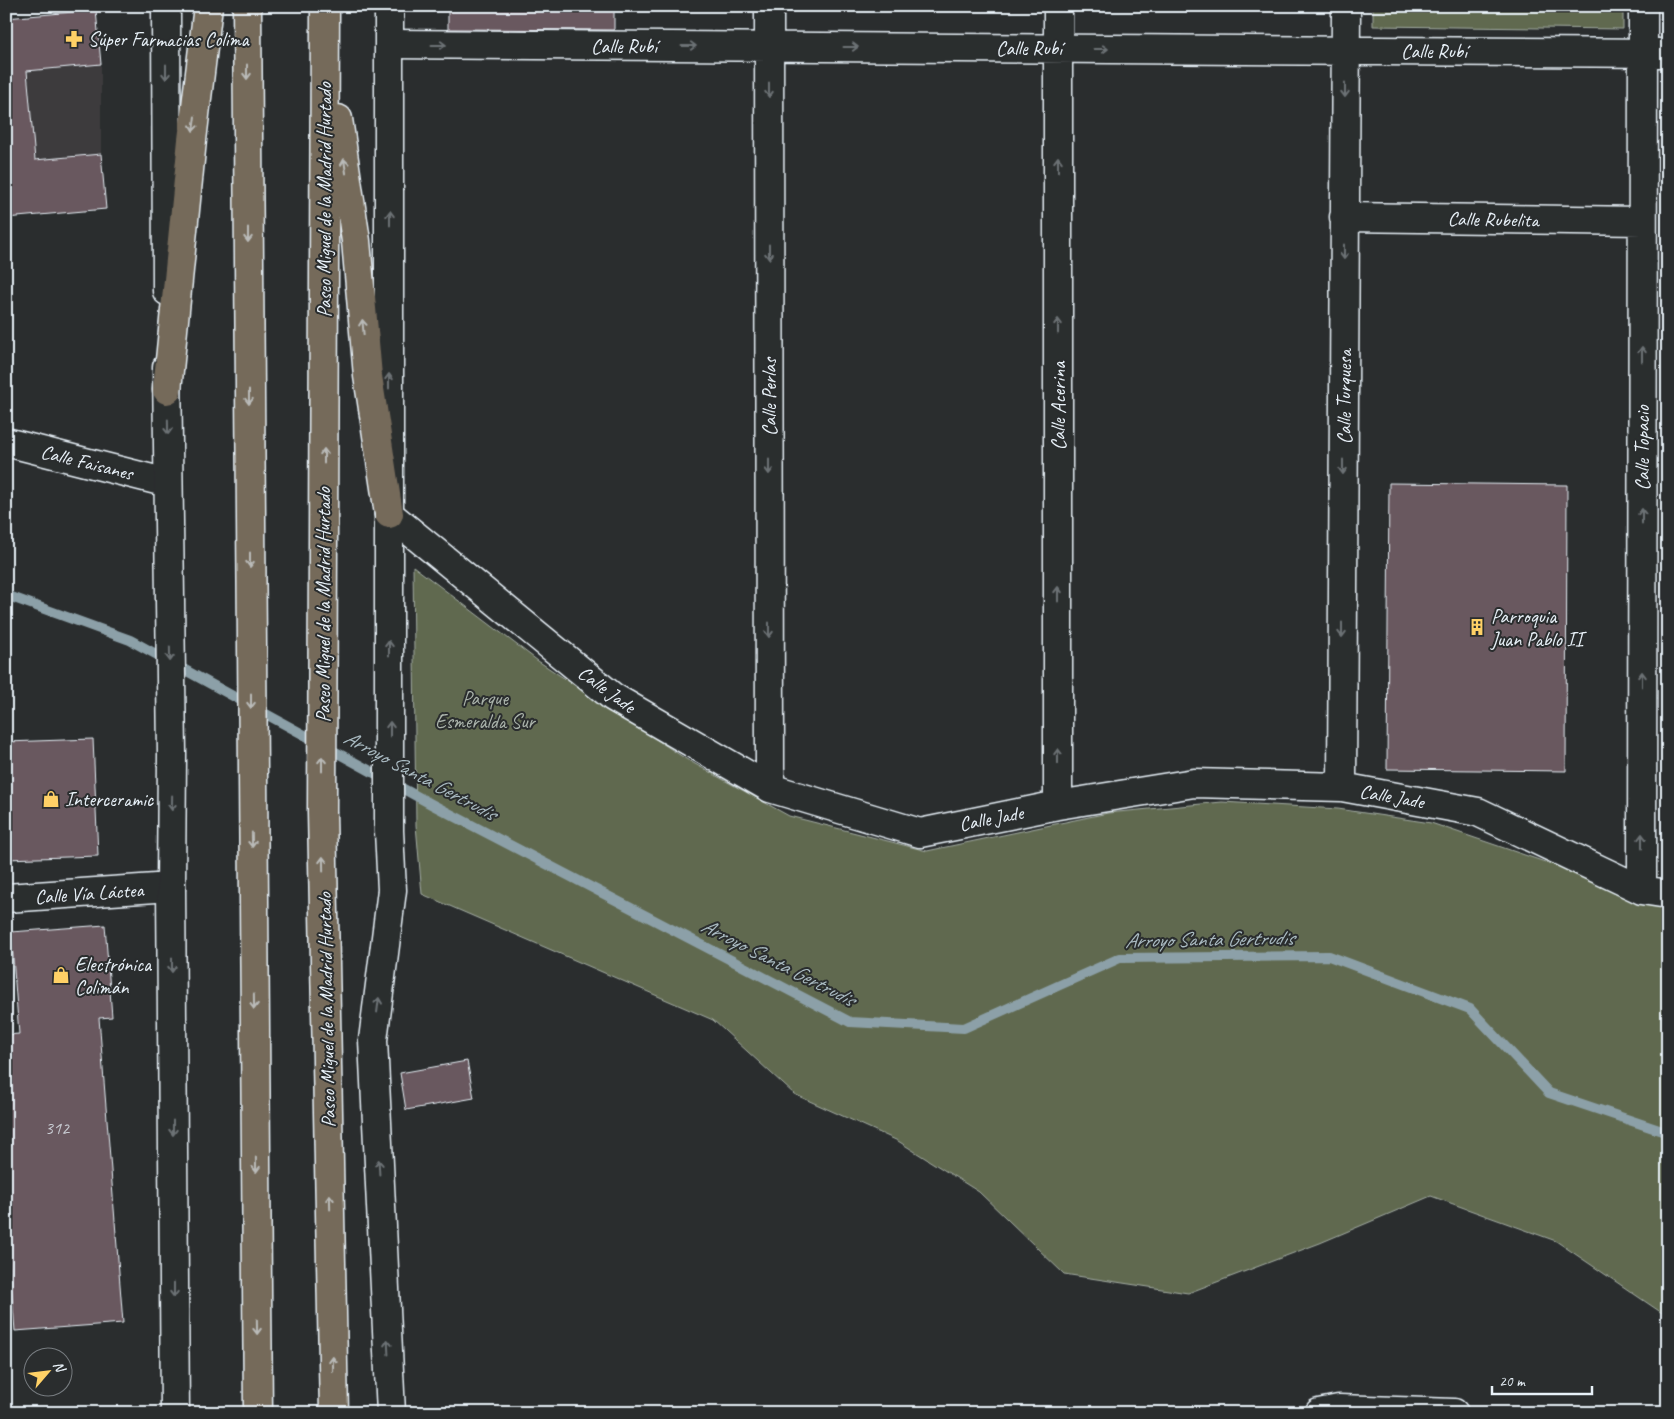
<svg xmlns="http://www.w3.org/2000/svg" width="1674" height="1419" viewBox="0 0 1674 1419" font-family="Caveat,sans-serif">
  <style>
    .built { fill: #3d3a3c }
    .green { fill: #606950; stroke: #a4ada4 }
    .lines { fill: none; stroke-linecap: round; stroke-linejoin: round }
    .stream { stroke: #8ca0a8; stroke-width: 10 }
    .building { fill: #69585e; stroke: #e8f1f8 }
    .street-casing { stroke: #e8f1f8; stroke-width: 31 }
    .secondary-casing { stroke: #e8f1f8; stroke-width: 31 }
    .highway-casing { stroke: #e8f1f8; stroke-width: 31 }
    .street { stroke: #2a2d2e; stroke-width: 28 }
    .secondary { stroke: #2a2d2e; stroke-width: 28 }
    .highway { stroke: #746a5a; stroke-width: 28 }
    .oneway { stroke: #6c7275 }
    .oneway2 { stroke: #babbb9 }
    .labels { text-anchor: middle; stroke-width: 4; stroke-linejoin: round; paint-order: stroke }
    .number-label { font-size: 18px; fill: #c8cbd2 }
    .poi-label { font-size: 20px; fill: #e8f1f8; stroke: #2a2d2e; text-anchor: start }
    .street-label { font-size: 20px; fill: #e8f1f8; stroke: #2a2d2e }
    .park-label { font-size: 20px; fill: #abb4ac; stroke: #2a2d2e }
    .water-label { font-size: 21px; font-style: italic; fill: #aabbc2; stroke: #2a2d2e }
  </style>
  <rect width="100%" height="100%" fill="#2a2d2e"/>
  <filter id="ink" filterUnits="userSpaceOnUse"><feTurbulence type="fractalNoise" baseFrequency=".02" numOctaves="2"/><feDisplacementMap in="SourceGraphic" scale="10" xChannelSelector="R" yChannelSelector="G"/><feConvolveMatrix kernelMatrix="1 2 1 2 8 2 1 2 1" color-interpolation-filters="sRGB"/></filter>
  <g filter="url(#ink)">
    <path class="built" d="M96,10L101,64V154L6,218V18Z"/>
    <path class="green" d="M1373,6H1623V29L1373,26Z
      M413,566L538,661L686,759L789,816L927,851L1108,813L1222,802L1338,809L1431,823L1668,904V1317L1556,1241L1431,1196L1320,1243L1188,1293L1064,1274L979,1192L898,1141L794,1094L713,1020L422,894L416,825Z"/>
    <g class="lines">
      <path class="stream" d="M6,595L130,640L433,805L850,1022L964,1028L1120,958L1329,956L1470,1009L1549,1093L1668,1133"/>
    </g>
    <path class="building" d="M448,6H614V30L448,29Z
      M96,10L101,64L27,71L35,160L101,154L106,209L6,218V18Z
      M1389,483L1567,485L1566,771L1387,769Z
      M93,739L98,856L6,859V742Z
      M105,925L112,1017L99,1018L123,1323L15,1331L6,1221V1035L19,1034L11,932Z
      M467,1061L474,1098L406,1110L400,1073Z"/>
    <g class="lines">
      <g class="street-casing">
        <path id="street" d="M769,6L770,788
          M390,44L1668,53
          M1344,217L1642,221
          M6,442L168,483
          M389,514L613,697L770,788L920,833L1058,805L1194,783L1342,787L1478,812L1642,890L1668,894
          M1342,787L1346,6
          M1058,805V6
          M1642,890L1643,6
          M6,898L171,887
          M1319,1413L1339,1409L1454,1413"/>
      </g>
      <g class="secondary-casing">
        <path id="secondary" d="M166,6L167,291
          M389,6V831L392,890L373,1040L391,1413
          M167,367L172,754L171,887L175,1413"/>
      </g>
      <g class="highway-casing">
        <path id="highway" d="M247,6L258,1413
          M325,6L322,812L334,1413
          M338,119L356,241L368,376L389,514
          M167,390L192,140L208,6"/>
      </g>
      <use href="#street" class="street"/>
      <use href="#secondary" class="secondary"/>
      <use href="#highway" class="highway"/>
    </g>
    <defs><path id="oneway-shaft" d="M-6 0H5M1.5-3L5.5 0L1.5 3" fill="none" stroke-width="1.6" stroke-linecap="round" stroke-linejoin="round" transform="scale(1.25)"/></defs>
    <g class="oneway">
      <use href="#oneway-shaft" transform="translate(439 45)"/>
      <use href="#oneway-shaft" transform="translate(689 46)"/>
      <use href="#oneway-shaft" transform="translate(851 47)"/>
      <use href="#oneway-shaft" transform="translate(1101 49)"/>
      <use href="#oneway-shaft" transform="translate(166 72) rotate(90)"/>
      <use href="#oneway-shaft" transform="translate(769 90) rotate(90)"/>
      <use href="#oneway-shaft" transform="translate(1345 90) rotate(90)"/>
      <use href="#oneway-shaft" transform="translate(1058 164) rotate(-90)"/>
      <use href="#oneway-shaft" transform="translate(390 218) rotate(-90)"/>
      <use href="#oneway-shaft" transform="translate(769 252) rotate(90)"/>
      <use href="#oneway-shaft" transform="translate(1344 252) rotate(90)"/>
      <use href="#oneway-shaft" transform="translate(1058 326) rotate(-90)"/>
      <use href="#oneway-shaft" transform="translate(1642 354) rotate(-90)"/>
      <use href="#oneway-shaft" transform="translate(389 381) rotate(-90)"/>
      <use href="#oneway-shaft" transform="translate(168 427) rotate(89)"/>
      <use href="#oneway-shaft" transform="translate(769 467) rotate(90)"/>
      <use href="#oneway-shaft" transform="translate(1343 467) rotate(90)"/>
      <use href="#oneway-shaft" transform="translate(1642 516) rotate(-90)"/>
      <use href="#oneway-shaft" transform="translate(1058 594) rotate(-90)"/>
      <use href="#oneway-shaft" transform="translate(769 630) rotate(90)"/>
      <use href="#oneway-shaft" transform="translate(1342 630) rotate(90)"/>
      <use href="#oneway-shaft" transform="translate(389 648) rotate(-90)"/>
      <use href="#oneway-shaft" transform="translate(170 654) rotate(89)"/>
      <use href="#oneway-shaft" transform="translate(1642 679) rotate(-90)"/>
      <use href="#oneway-shaft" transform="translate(390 729) rotate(-90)"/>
      <use href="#oneway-shaft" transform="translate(1058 756) rotate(-90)"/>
      <use href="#oneway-shaft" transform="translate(172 803) rotate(91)"/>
      <use href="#oneway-shaft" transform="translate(1642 841) rotate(-90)"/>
      <use href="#oneway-shaft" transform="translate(172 965) rotate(90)"/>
      <use href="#oneway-shaft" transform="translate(378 1005) rotate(-83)"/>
      <use href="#oneway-shaft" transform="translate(173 1128) rotate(90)"/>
      <use href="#oneway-shaft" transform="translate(379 1167) rotate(-93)"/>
      <use href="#oneway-shaft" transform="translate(174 1290) rotate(90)"/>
      <use href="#oneway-shaft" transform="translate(388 1347) rotate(-93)"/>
    </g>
    <g class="oneway2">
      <use href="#oneway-shaft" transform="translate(247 72) rotate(90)"/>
      <use href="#oneway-shaft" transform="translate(194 124) rotate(97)"/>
      <use href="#oneway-shaft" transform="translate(345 166) rotate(-98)"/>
      <use href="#oneway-shaft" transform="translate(248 235) rotate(90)"/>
      <use href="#oneway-shaft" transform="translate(363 327) rotate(-95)"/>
      <use href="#oneway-shaft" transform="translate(249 397) rotate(90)"/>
      <use href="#oneway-shaft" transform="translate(324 456) rotate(-90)"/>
      <use href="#oneway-shaft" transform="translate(250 560) rotate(90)"/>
      <use href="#oneway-shaft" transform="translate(251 701) rotate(90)"/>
      <use href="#oneway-shaft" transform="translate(322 764) rotate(-90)"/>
      <use href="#oneway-shaft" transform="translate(252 840) rotate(89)"/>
      <use href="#oneway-shaft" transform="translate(323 864) rotate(-91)"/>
      <use href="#oneway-shaft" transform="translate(254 1002) rotate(89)"/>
      <use href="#oneway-shaft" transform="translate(256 1165) rotate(89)"/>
      <use href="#oneway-shaft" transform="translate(330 1202) rotate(-91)"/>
      <use href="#oneway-shaft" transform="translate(257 1327) rotate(89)"/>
      <use href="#oneway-shaft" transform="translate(333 1364) rotate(-91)"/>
    </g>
  </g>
  <defs>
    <g id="pharmacy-bare" transform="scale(1.35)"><path d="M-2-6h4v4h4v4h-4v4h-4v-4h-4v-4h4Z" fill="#ffd166" stroke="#2a2d2e" stroke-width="2.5" paint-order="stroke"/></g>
    <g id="building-bare" transform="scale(1.35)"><path d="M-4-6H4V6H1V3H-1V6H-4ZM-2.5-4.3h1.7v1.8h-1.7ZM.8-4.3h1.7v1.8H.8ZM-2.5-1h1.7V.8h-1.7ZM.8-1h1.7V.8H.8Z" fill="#ffd166" stroke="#2a2d2e" stroke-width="2.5" paint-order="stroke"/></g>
    <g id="shop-bare" transform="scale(1.35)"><path d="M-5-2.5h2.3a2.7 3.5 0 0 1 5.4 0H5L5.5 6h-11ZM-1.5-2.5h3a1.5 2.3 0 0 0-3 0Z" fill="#ffd166" stroke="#2a2d2e" stroke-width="2.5" paint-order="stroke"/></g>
  </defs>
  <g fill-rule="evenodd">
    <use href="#pharmacy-bare" x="74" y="39"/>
    <use href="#building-bare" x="1477" y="627"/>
    <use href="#shop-bare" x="51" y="799"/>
    <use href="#shop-bare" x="61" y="975"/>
  </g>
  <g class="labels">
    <g class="number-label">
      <text x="57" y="1134">312</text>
    </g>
    <g class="poi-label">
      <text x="88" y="46">Súper Farmacias Colima</text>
      <text x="1491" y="623">Parroquia<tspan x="1491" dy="23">Juan Pablo II</tspan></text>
      <text x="65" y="806">Interceramic</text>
      <text x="75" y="971">Electrónica<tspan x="75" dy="23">Colimán</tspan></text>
    </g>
    <g class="street-label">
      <text x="624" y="53">Calle Rubí</text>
      <text x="1029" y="55">Calle Rubí</text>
      <text x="1434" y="58">Calle Rubí</text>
      <text transform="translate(324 200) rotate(-90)" y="7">Paseo Miguel de la Madrid Hurtado</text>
      <text transform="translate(1493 219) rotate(1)" y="7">Calle Rubelita</text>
      <text transform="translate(769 397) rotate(-90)" y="7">Calle Perlas</text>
      <text transform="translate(1344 397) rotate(-90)" y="7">Calle Turquesa</text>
      <text transform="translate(1058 406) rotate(-90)" y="7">Calle Acerina</text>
      <text transform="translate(1642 448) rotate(-90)" y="7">Calle Topacio</text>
      <text transform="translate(87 462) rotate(14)" y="7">Calle Faisanes</text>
      <text transform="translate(323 605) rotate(-90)" y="7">Paseo Miguel de la Madrid Hurtado</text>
      <text transform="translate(607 689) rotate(36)" y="7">Calle Jade</text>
      <text transform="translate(1392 796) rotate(10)" y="7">Calle Jade</text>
      <text transform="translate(991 818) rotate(-11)" y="7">Calle Jade</text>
      <text transform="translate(89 893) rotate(-4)" y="7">Calle Vía Láctea</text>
      <text transform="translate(326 1010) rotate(-91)" y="7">Paseo Miguel de la Madrid Hurtado</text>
    </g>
    <g class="park-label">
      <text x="485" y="705">Parque<tspan x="485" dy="23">Esmeralda Sur</tspan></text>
    </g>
    <g class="water-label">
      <text transform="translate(420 775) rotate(28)" y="7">Arroyo Santa Gertrudis</text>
      <text transform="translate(1209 939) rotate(-1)" y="7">Arroyo Santa Gertrudis</text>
      <text transform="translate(778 962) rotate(27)" y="7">Arroyo Santa Gertrudis</text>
    </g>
  </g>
  <rect width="1674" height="1419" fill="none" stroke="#2a2d2e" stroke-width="25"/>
  <rect x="12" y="12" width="1649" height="1394" fill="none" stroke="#e8f1f8" stroke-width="2" filter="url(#ink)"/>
  <g transform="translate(48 1372) rotate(62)"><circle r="24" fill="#2a2d2e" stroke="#767b7f"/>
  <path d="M0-4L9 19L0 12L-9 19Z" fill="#ffd166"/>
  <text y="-8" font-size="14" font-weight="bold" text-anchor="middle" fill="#e8f1f8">N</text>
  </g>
  <path d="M1492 1386v8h100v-8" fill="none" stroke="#e8f1f8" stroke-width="2.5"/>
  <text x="1499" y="1386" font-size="15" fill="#e8f1f8" stroke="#2a2d2e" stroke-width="4" paint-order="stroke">20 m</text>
</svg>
